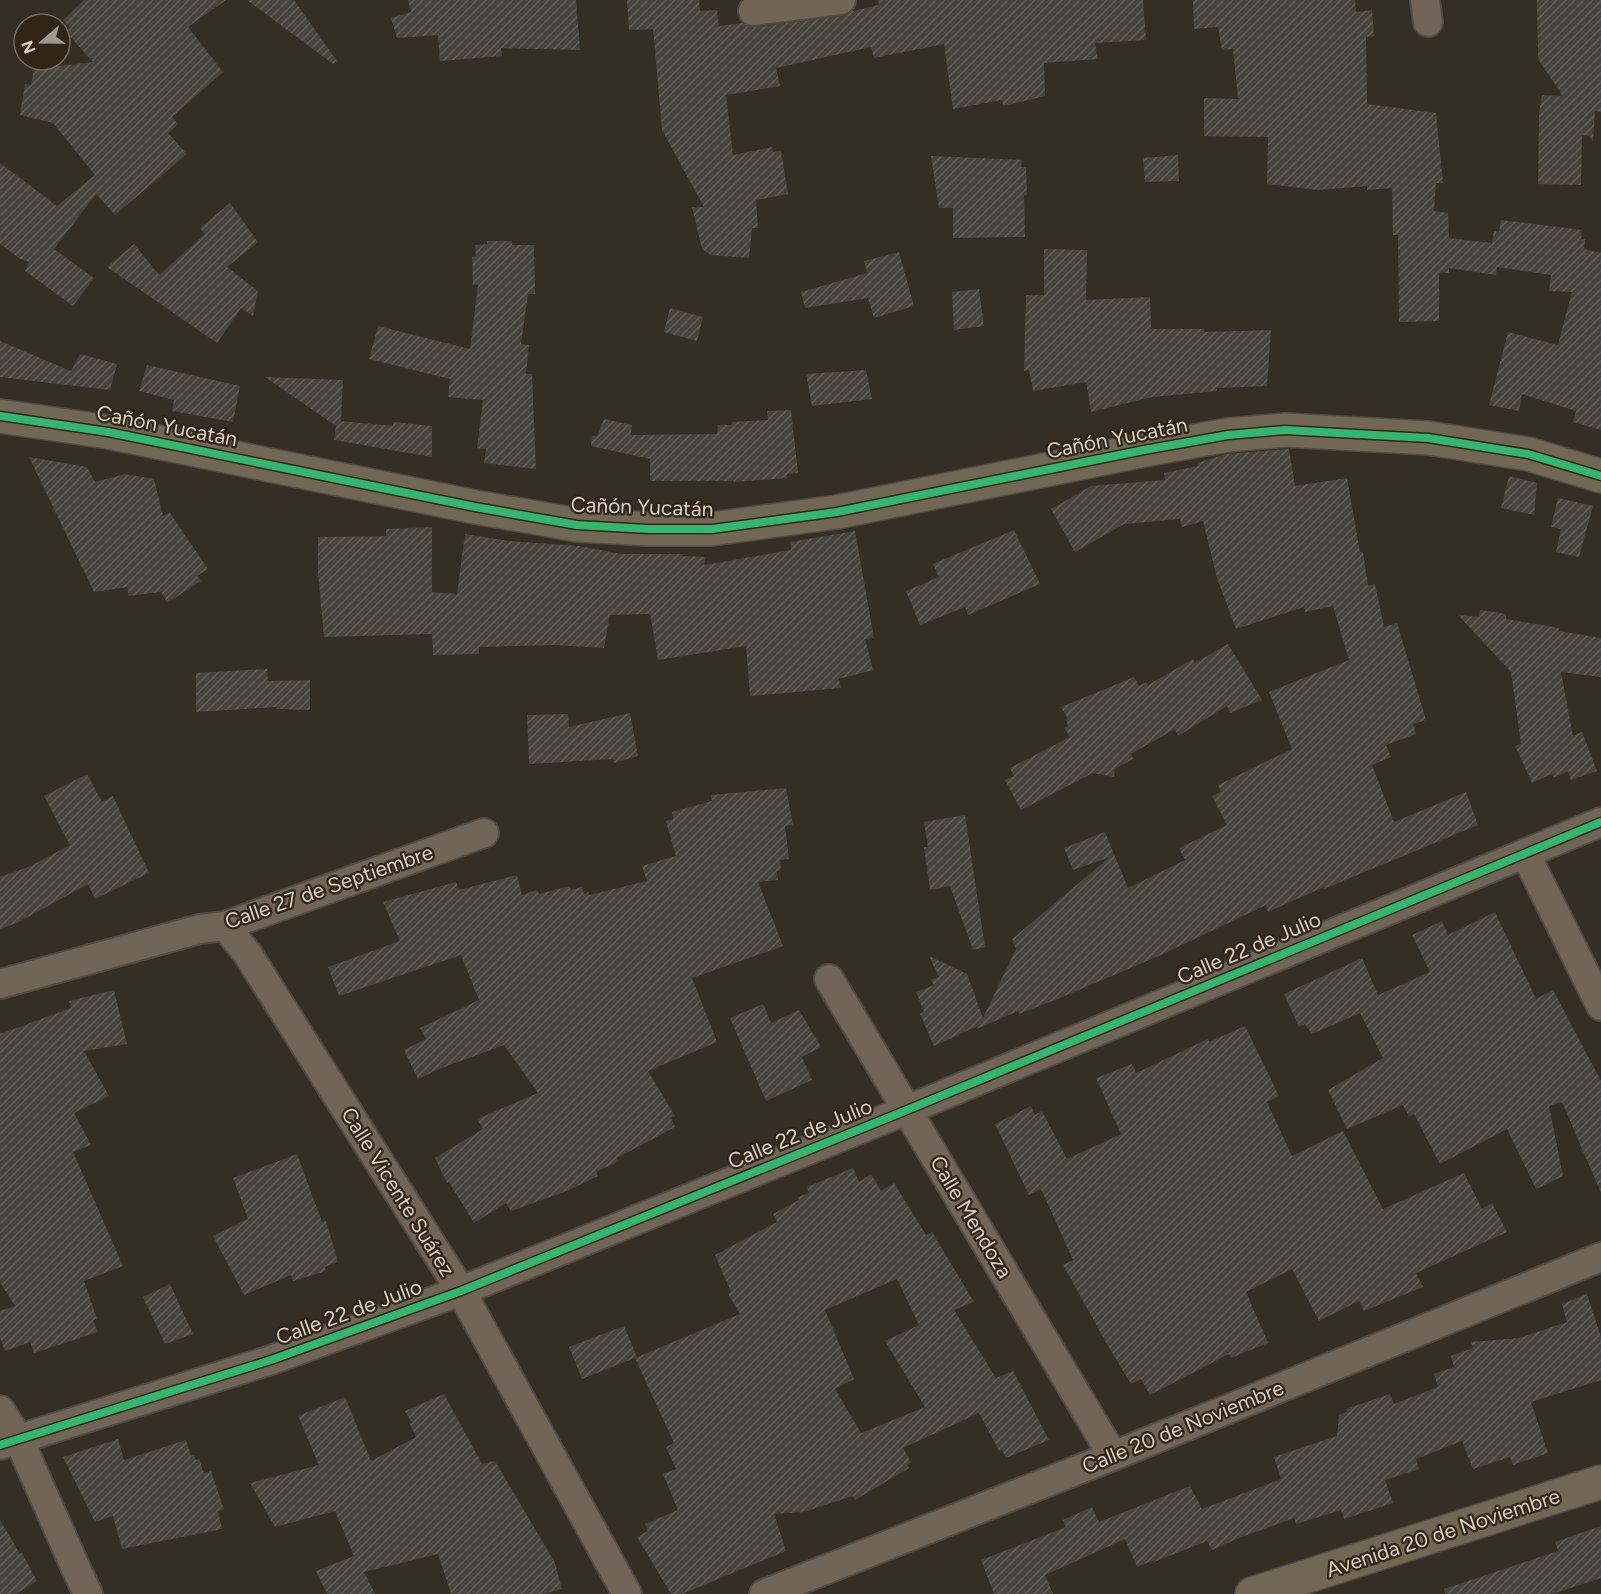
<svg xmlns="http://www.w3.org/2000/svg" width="1601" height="1594" viewBox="0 0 1601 1594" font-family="Figtree,sans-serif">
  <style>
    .building { fill: url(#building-hatch); fill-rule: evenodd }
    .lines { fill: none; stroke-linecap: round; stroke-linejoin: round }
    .street-casing { stroke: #504b44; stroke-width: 32 }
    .secondary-casing { stroke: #504b44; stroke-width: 36 }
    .street { stroke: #706556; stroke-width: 28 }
    .secondary { stroke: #726655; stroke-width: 33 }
    .cycleway-casing { stroke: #302516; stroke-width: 11 }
    .cycleway { stroke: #33b770; stroke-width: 8 }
    .labels { text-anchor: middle; stroke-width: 4.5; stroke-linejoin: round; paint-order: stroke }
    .street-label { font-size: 21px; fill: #d8d1c8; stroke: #302516 }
  </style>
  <defs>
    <pattern id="building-hatch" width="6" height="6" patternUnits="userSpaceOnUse" patternTransform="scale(1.5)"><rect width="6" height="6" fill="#49443d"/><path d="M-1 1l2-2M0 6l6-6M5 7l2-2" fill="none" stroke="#625e58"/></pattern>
  </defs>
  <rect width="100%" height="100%" fill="#342e25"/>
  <path class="building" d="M84,0H226L188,27L223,72L172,117L178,124L168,133L187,154L115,215L96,194L54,249L94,278L73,306L25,271L29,262L20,259L0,244V163L57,206L95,175L53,123L20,115L25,84L31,85L34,69L93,62L66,32L70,28L63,20Z
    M247,0H294L337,61L333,64Z
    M408,0H576L580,50L501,48L502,56L440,61L438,35L397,38L391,18L411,12Z
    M627,0H699L700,11L717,10L719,26L742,23L754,27L843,16L853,11L879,5L878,0H1143L1146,40L1095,43L1098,59L1044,63L1045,96L1003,106L1002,100L953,109L944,44L874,58L871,47L776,68L780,86L726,95L733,155L772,147L773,152L781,151L788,194L756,200L758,228H752L749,258L711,255L702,249L692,207H704L662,130L653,29L629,30Z
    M1193,0H1355L1356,12L1372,10L1374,36L1366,37L1367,104L1436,113L1443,183H1436L1434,211L1448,213L1449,238L1492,243L1494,231L1499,232L1501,220L1582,230L1581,239H1585L1584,249L1601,253V430L1573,422L1576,411L1522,394L1519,411L1489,405L1508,332L1558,345L1572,292L1549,291L1551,275L1497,267L1496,275L1449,268V273H1439V321L1399,322L1398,235H1393L1392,188L1367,190V186L1317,190L1267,184L1268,137L1204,136V98L1238,99L1233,49L1222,50L1218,27L1194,29Z
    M1537,0H1601V112L1595,111L1593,142L1589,136L1582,135L1581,185L1538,184L1539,113L1542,95L1563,96L1538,59Z
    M1178,155L1179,181L1145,182L1143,158Z
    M931,156L1022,160L1021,167H1026L1027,195L1024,196L1025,237L953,238V208H939Z
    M230,203L258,242L227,267L258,291L253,316L241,308L217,343L107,267L134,244L159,275L205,234L200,228Z
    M487,241H512V245H534L535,294H528L521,344L529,345L526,374H532L536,469L484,463L486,449L477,448L483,400L448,397L450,379L369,359L378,326L470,349L478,285H473L472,257L476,256L475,245L487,244Z
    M1044,249L1087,250L1086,300L1150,297L1151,329H1204V332L1271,330L1267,386L1217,388V391L1152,397L1091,412L1086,382L1033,391L1029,370L1024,371L1026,295H1044Z
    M899,252L914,306L874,318L868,298L805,308L801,292L867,273L864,261Z
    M979,289L984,326L954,330L952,292Z
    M670,308L703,317L697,341L664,332Z
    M0,341L71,371L80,354L117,364L110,390L0,377Z
    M147,365L240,386L233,422L172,411L174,400L139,391Z
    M866,370L872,399L812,406L806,374Z
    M265,377L343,380L341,421L393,426V422L432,426V457L334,440L336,426Z
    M791,410L798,473L787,474V478L734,482V481H650V459L591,446L592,436H597L604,419L632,425L631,435L717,434L718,425H732V422L768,420L767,411Z
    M1289,449L1295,486L1347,478L1360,552H1363L1368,586L1375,584L1384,627L1397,623L1426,720L1413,724L1416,734L1386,745L1391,757L1372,765L1394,822L1466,792L1478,825L1324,889V887L1268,912L1266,905L1161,955L1060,998L1019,1014L1018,1011L977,1029L978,1026L934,1046L920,1014L924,1012L916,992L934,985L931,980L939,977L929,956L967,974L983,1018L1016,949L1012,939L1110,857L1073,870L1064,848L1105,832L1128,888L1185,860L1179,848L1227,825L1212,796L1221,792L1218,785L1292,749L1269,692L1349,660L1333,606L1305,612L1304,607L1236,629L1217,578L1203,521L1182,527L1180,519L1124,524L1075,552L1051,509L1091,486L1165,480L1164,473L1198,466L1197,463L1226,454Z
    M29,457L87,467L95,482L125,474L154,479L163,516L170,513L208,569L197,576L201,581L167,603L161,592L128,596V587L94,592Z
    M1509,476L1537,483L1534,515L1501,508Z
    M1558,498L1593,506L1579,557L1556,552L1561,529L1551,527Z
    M432,527V592L457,594L465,534L509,541L579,546L621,554H683L682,556L706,557L704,565L791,550L790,542L855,531L874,638L865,639L873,670L839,679L841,688L750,696L746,646L658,660L650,614L610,615L604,648L555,645L479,647V654L433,655L432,634L324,637L318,573V537L386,536V529Z
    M1014,530L1040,584L968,615L965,607L920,625L906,591L939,577L933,564Z
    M1480,610L1506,614V619L1559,628L1558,631L1601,638V677L1561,672L1573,736L1582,732L1597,771L1571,780L1568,771L1554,778L1552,774L1532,783L1515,746L1521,744L1511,672L1458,615L1479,617Z
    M1228,644L1262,700L1230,713L1227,706L1178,736L1175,729L1131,754L1133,759L1115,769L1114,777L1093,773L1021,810L1005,780L1014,776L1010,768L1070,737L1064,728L1068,726L1066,719H1068L1061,707L1134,677L1139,686L1146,682L1148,685L1193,659L1195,663Z
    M267,669L268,681L310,680V710L276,709V707L196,712V673Z
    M630,713L638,756L614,763L613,759L529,764L527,715L568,714L569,727Z
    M87,774L102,802L113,796L149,873L95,899L88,884L19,922L0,929V877L31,866L70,845L44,796Z
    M786,788L793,825L785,826L789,859L780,860L781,870L777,871L778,880L758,882L783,946L692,978L717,1042L648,1071L675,1116L671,1118L675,1127L617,1158L619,1161L596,1172L598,1176L567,1191L511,1211L506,1203L474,1223L449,1182L447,1183L435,1158L483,1129L477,1119L538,1093L504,1045L439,1069L418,1079L404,1050L426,1039L420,1028L479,1000L461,955L339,996L328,967L400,941L383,902L456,882L459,890L517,875L522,895L537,890L539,894L569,886L571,890L582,887L584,894L589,892V895L647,881L642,866L676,856L666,821L673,819L672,812L712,801L711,795Z
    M965,815L985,947L973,950L950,886L930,890L924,847H928L924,822Z
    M1495,912L1536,999L1553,990L1601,1081V1193L1562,1102L1549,1106L1563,1176L1536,1189L1507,1129L1440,1164L1414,1114L1409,1117L1403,1105L1347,1129L1328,1090L1383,1058L1360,1013L1312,1034L1305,1024L1299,1027L1284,994L1362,958L1378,995L1430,972L1412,935L1442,921L1448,935Z
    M114,990L127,1044L84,1051L109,1096L74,1113L91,1145L73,1152L123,1266L84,1281L97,1319L93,1320L98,1332L34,1353L30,1342L5,1351L0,1337V1311L15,1306L0,1282V1034L71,1008L69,1001Z
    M763,1004L771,1023L799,1010L821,1047L802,1057L812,1080L766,1101L730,1018Z
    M1245,1026L1279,1096L1267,1102L1292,1156L1343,1131L1383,1209L1464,1173L1482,1209L1492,1203L1507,1232L1416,1273L1423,1287L1364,1311L1359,1301L1319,1321L1292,1269L1246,1292L1268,1343L1231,1358L1229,1354L1150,1395L1141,1379L1131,1384L1107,1344L1063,1265L1073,1260L1041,1189L1029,1195L995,1124L1031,1106L1035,1115L1042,1111L1067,1159L1121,1134L1096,1078L1132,1064L1136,1073L1208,1039L1209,1042Z
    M297,1154L322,1222L326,1221L338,1262L325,1267L326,1271L293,1281L291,1275L244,1295L213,1236L248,1219L233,1178Z
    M853,1168L859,1182L871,1174L881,1191L894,1183L926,1235L932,1232L974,1302L954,1310L996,1378L1013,1371L1049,1440L1006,1458L1002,1450L999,1451L979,1413L903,1448L911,1462L907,1465L909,1468L855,1500L853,1496L804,1512L774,1514L786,1551L682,1594H671L637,1537L648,1531L645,1524L678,1510L663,1474L676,1469L666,1447L674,1443L635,1358L740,1314L728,1294L731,1292L715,1255L777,1222L773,1214L799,1200L798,1197L809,1193L807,1187ZM897,1279L919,1325L885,1341L925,1407L861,1433L835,1389L854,1379L825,1310Z
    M170,1284L193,1334L165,1344L143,1297Z
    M1587,1294L1601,1337V1380L1531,1402L1548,1453L1513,1465L1510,1457L1473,1469L1462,1441L1416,1459L1419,1469L1385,1480L1393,1503L1344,1519L1341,1510L1296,1524L1294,1518L1239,1538L1212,1550L1207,1541L1154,1562V1560L1137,1567L1125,1539L1045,1575L1053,1594H994L981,1560L1066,1527L1063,1520L1092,1507L1099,1522L1190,1486L1202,1509L1281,1479L1274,1457L1337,1436L1339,1415L1347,1412L1346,1409L1390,1394L1394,1404L1438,1387L1434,1374L1454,1367L1451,1356L1473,1348L1471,1342L1519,1338L1567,1322L1562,1304Z
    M624,1326L637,1357L582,1379L569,1347Z
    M444,1394L482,1464L495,1461L555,1563L562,1589L544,1594H451L438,1554L364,1572L375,1594H327L316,1571L354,1556L335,1511L275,1527L250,1483L319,1465L298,1416L345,1397L371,1461L416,1437L410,1424L412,1423L405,1411Z
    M118,1439L124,1460L186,1440L191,1456L194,1455L196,1460L199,1459L204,1473L211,1471L224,1510L218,1511L222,1529L122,1549L113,1516L95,1522L63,1457Z
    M0,1520L20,1554L22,1553L37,1581L16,1594H0Z
    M1601,1526V1578L1553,1594H1445L1444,1589L1558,1551L1555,1542Z"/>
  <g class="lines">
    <g class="street-casing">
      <path id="street" d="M1425,0L1428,22
        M753,11L841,0
        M1525,853L1601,1006
        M225,926L247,953L461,1291L627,1594
        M829,979L1113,1456
        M0,984L200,929L225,926L484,833
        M0,1410L19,1440L78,1573L88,1594
        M0,1445L271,1360L461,1291L907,1110L1601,822
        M764,1594L1113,1456L1601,1257"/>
    </g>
    <g class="secondary-casing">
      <path id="secondary" d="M0,416L108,432L475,507L577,525L648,529H712L837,512L1144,450L1228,435L1285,430L1428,438L1528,454L1601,476
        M1252,1594L1601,1482"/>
    </g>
    <use href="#street" class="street"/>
    <use href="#secondary" class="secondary"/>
    <g class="cycleway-casing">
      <path id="cycleway" d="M0,416L108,432L475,507L577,525L648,529H712L837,512L1144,450L1228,435L1285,430L1428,438L1528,454L1601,476
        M0,1445L271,1360L461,1291L907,1110L1601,822"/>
    </g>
    <use href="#cycleway" class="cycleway"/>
  </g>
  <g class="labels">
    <g class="street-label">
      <text transform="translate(167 426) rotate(11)" y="7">Cañón Yucatán</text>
      <text transform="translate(1117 438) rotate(-11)" y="7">Cañón Yucatán</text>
      <text transform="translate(642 507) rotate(2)" y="7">Cañón Yucatán</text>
      <text transform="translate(329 887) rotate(-19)" y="7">Calle 27 de Septiembre</text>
      <text transform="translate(1249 948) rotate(-23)" y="7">Calle 22 de Julio</text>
      <text transform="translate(800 1134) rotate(-22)" y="7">Calle 22 de Julio</text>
      <text transform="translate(398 1192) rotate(58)" y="7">Calle Vicente Suárez</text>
      <text transform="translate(971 1217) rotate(59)" y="7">Calle Mendoza</text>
      <text transform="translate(349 1312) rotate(-20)" y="7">Calle 22 de Julio</text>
      <text transform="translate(1183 1427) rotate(-22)" y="7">Calle 20 de Noviembre</text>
      <text transform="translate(1443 1533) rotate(-18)" y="7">Avenida 20 de Noviembre</text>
    </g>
  </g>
  <g transform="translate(42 42) rotate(250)"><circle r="28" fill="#302516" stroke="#736a5d" stroke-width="1.5"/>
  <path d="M0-4.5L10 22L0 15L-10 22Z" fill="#9f988f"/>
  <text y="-9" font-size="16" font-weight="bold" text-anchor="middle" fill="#d8d1c8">N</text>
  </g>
</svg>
